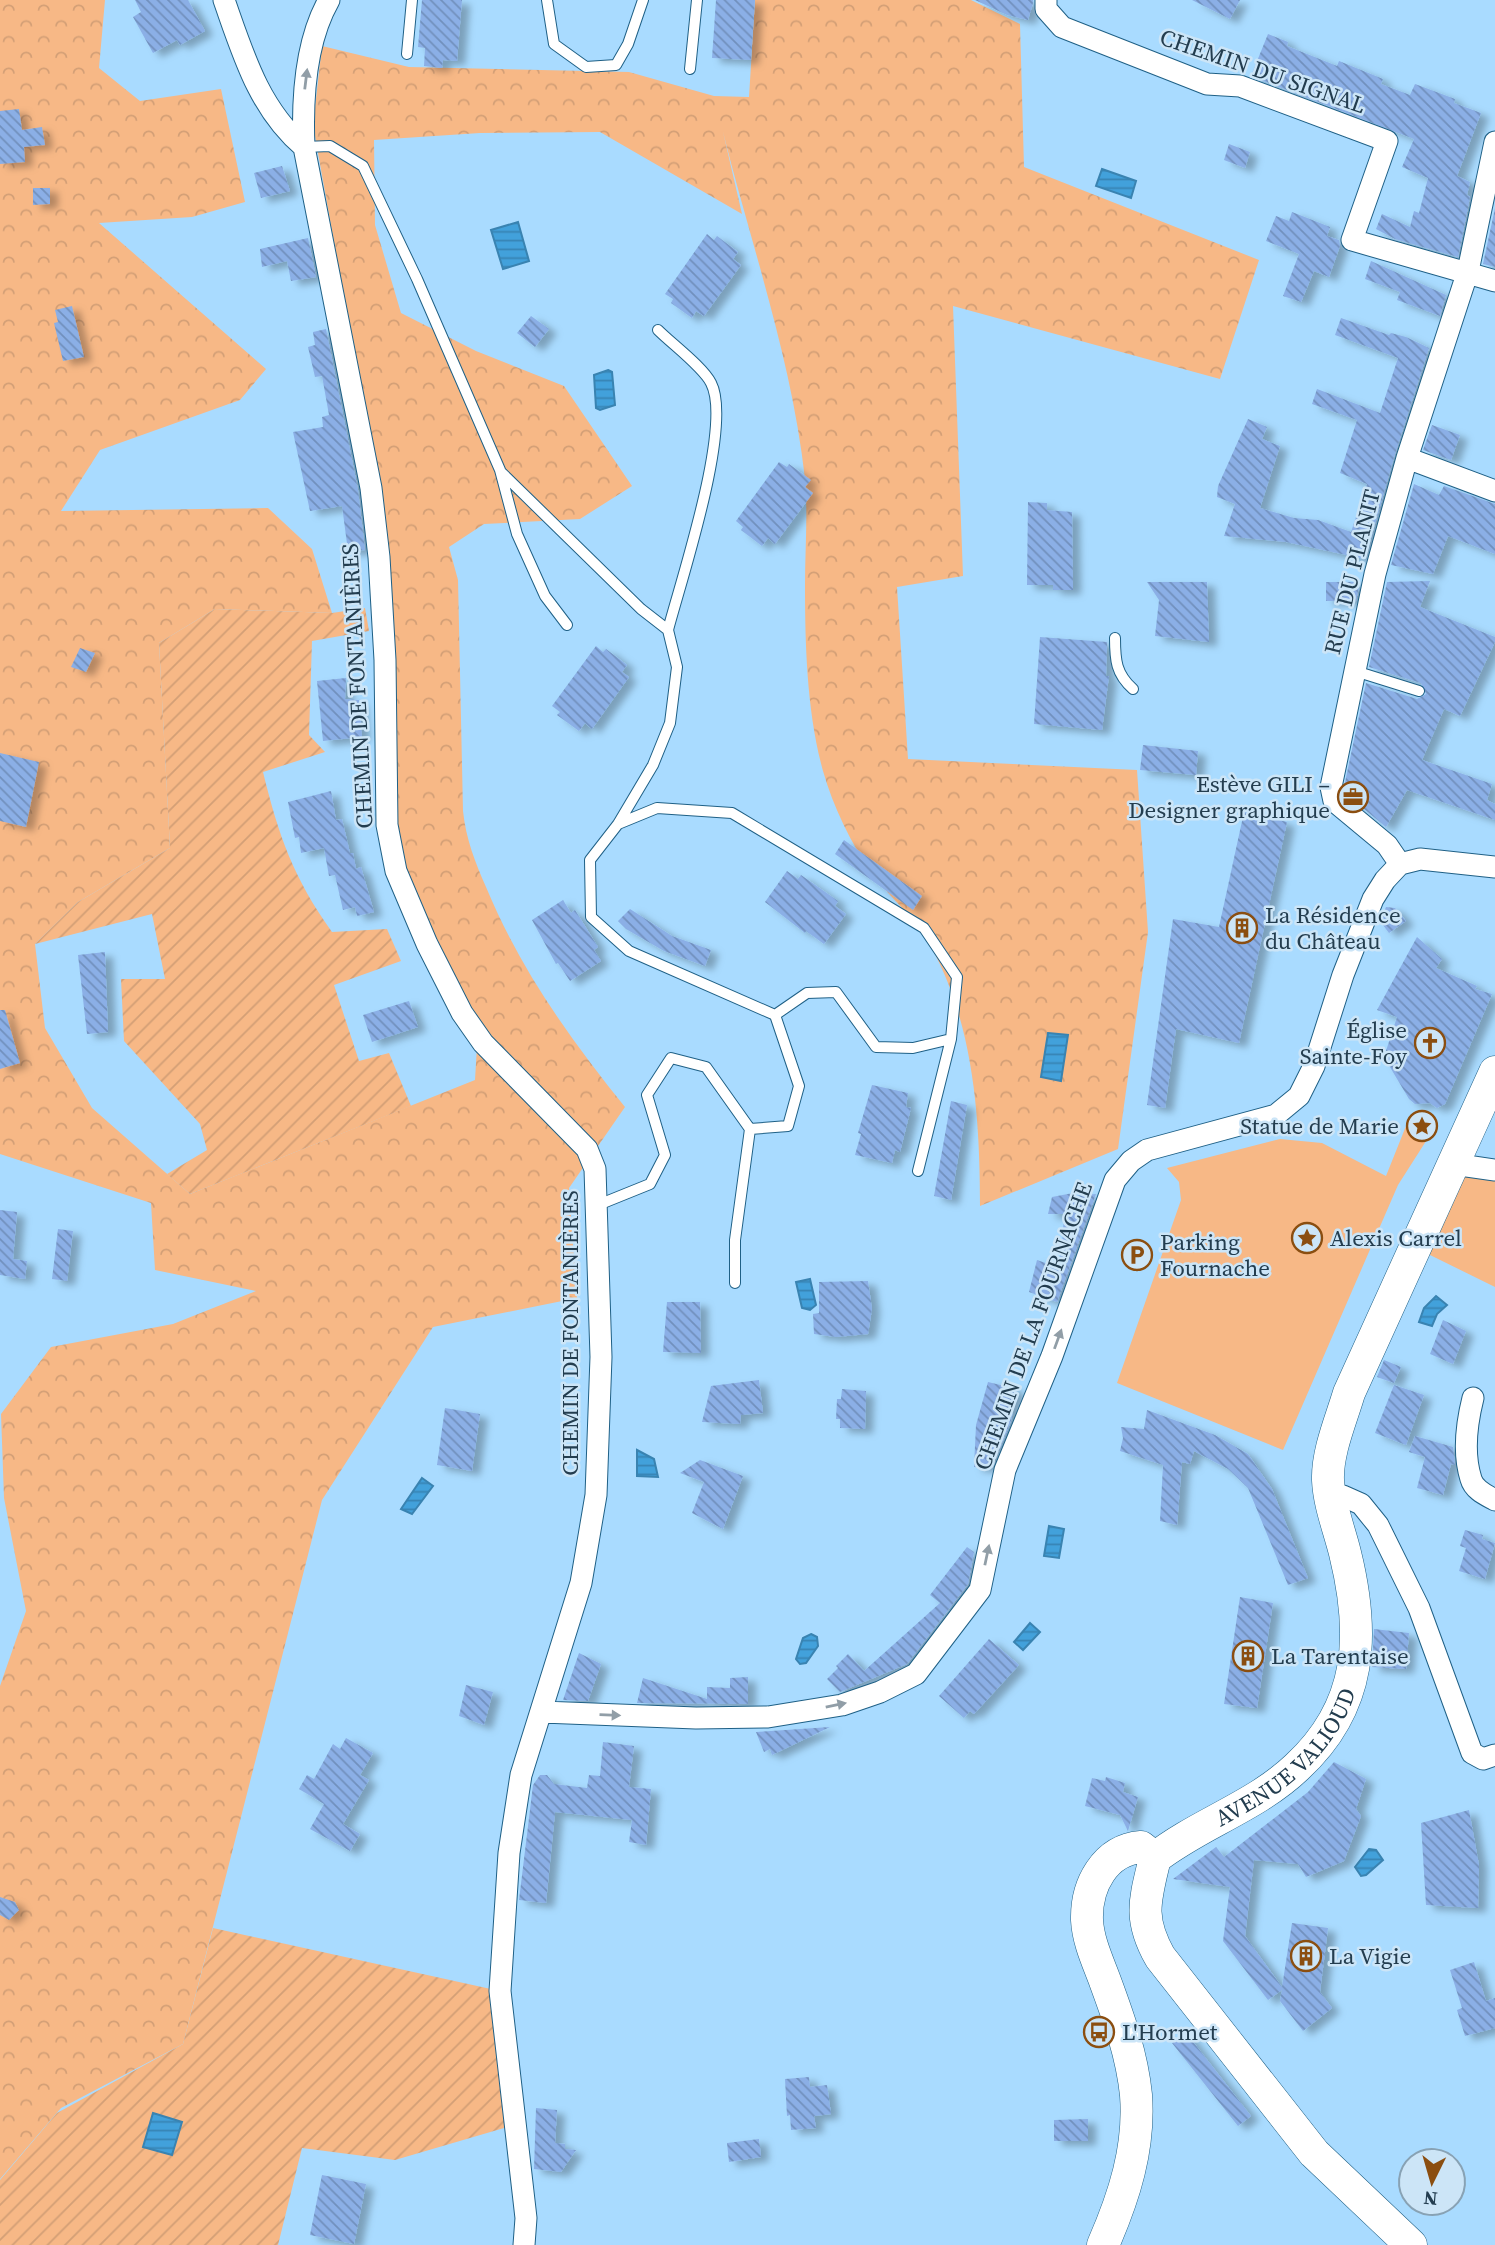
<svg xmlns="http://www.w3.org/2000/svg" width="1495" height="2245" viewBox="0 0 1495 2245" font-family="'Source Serif 4',serif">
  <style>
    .green { fill: #f7b886 }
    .forest { fill: url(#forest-crowns) }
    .garden { fill: url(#garden-furrows) }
    .water { fill: url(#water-rules); stroke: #3983b1; stroke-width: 2 }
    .building { fill: url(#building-back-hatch); filter: url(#shadow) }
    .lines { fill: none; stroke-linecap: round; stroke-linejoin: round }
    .service-casing { stroke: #1f6086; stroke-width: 12 }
    .minor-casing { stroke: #1f6086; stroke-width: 23 }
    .secondary-casing { stroke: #1f6086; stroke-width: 33 }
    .service { stroke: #fff; stroke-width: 10 }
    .minor { stroke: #fff; stroke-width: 21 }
    .secondary { stroke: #fff; stroke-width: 32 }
    .oneway { fill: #919ea7 }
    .labels { text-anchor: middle; stroke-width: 5; stroke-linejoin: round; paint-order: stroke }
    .street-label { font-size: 23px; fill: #233d4f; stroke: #cce5f7 }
    .poi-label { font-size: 23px; fill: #233d4f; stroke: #cce5f7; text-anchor: start }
  </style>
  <defs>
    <pattern id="forest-crowns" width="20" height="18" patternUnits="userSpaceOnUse" patternTransform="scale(1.75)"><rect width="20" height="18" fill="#f7b886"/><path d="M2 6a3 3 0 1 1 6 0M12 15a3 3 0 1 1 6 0" fill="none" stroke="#d39f76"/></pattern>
    <pattern id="garden-furrows" width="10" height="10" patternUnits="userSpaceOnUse" patternTransform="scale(1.75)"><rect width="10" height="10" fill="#f7b886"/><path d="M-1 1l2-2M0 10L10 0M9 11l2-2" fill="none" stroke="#d39f76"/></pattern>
    <pattern id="water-rules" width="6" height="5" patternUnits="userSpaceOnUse" patternTransform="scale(1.75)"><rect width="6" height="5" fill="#42a1db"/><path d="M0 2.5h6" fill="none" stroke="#3784b4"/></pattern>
    <pattern id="building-back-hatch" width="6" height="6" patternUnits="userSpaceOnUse" patternTransform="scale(1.75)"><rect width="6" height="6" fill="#8bafe6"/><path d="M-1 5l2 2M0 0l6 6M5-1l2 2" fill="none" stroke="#7190bd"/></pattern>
    <filter id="shadow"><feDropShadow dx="8" dy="4.5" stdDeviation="3.5" flood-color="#0004"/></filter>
  </defs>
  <rect width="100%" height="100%" fill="#a9dbff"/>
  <path class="green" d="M1408,1121L1435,1127L1398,1185L1283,1450L1117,1383L1181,1200L1179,1182L1167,1168L1280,1139L1322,1143L1386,1176Z
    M1495,1171V1287L1428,1254L1466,1173Z"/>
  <path class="forest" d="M0,0H105L99,68L140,101L221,89L245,202L192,217L99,223L266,369L240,400L100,450L61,511L268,508L312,549L332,613L215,609L159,643L170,848L78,902L35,944L45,1028L92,1108L190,1194L475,1080L478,1029L404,868L394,799L371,449L313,125L322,46L409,67L629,72L714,96L749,97L755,0H971L1020,24L1024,167L1259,260L1220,379L953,306L963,576L897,587L908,759L1137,770L1148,932L1118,1149L980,1206C980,1113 973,1013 923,933C908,911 887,895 872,873C851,844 833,806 823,771C807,713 805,646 805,586C805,550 808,515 805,479C792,360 752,248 723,132L742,214L600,132L480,133L374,140L375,225L401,313L476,351L564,386L632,486L580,519L484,524L449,547L458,580L463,811C466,839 475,862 486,887C520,969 570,1039 625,1107L569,1188L577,1298L433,1327L322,1500L183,2044L61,2108L0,2179V1686L26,1611L4,1498L1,1414L51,1347L173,1324L256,1291L155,1270L151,1203L0,1154Z"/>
  <path class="garden" d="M365,608L369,631L312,641L309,735L325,752L263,772C279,837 293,877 332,932L387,929L401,961L334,985L359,1061L389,1053L411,1106L190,1194L167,1174L207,1150L200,1124L124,1041L121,979H165L152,914L35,944L78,902L170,848L159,643L215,609L332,613Z
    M213,1928L500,1991L518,2124L395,2160L302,2148L278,2245H0V2180L57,2113L183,2044Z"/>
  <path class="water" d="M1102,169L1136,181L1131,198L1096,186Z
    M518,222L529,261L503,269L491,230Z
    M608,370L612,372L615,405L600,410L596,408L594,375Z
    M1048,1033L1068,1035L1061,1081L1041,1077Z
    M810,1279L816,1305L810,1310L802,1308L796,1282Z
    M1436,1296L1447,1305L1437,1314L1432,1326L1419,1322L1424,1308Z
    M637,1450L654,1459L658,1477L637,1476Z
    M422,1478L433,1486L412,1514L401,1509Z
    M1049,1526L1064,1529L1059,1558L1044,1556Z
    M1030,1623L1040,1632L1023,1650L1014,1642Z
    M811,1634L817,1637L818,1646L806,1663L800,1664L796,1659L803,1638Z
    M1369,1849L1376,1850L1383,1860L1366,1875L1361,1876L1355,1867Z
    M153,2113L182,2122L172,2155L143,2147Z"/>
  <path class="building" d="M135,0H188L205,31L180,45L177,40L153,53L133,17L141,12Z
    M422,0H462L457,61L443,60L442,68L424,66L425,48L418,47Z
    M716,0H755L751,60L712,58Z
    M975,0H1033V3L1028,20L1007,15Z
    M1192,0H1240L1230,19Z
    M1268,34L1288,42L1287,46L1337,66L1339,61L1383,79L1381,84L1410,95L1415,84L1455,99L1454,103L1481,113L1457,176L1470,182L1467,195L1470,197L1458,257L1395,239L1376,229L1382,214L1410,227L1414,211L1419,213L1428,178L1402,167L1414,139L1251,76Z
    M19,109L22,130L42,127L45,145L24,147L25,162L0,164V111Z
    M1229,144L1250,152L1245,168L1224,160Z
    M282,166L290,191L261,198L254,173Z
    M33,188H50V204L33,205Z
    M1495,208V267L1483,264Z
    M1292,212L1330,227L1327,236L1339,240L1340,246L1329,277L1314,271L1301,302L1283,296L1299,254L1266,241L1276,216L1289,221Z
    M707,234L714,240L717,236L738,252L733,259L741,265L704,316L696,311L692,318L671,303L673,299L665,294Z
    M308,238L316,277L291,281L287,261L262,267L260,249Z
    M1371,261L1446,295L1440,316L1397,300L1400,292L1365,279Z
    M72,306L84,357L63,361L54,323L58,322L55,310Z
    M531,316L549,329L535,347L517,333Z
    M1341,318L1389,335L1391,333L1406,337L1429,348L1395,454L1365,559L1286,542L1224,536L1235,504L1217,497L1218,486L1248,419L1267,427L1262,439L1280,446L1260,508L1294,518L1318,520L1351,532L1367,484L1340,473L1357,420L1312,404L1317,389L1380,413L1398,358L1335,335Z
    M326,329L358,490L365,550L348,551L342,506L310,511L293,432L323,427L322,417L329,415L322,376L315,377L308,347L315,345L313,332Z
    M1432,425L1460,435L1451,460L1423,450Z
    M779,462L787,467L789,464L811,480L805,487L813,493L775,544L768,538L762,546L741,530L743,527L736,521Z
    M1414,484L1439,495L1444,486L1495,504V554L1448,536L1433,574L1391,565Z
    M1028,502L1047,503V510L1072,512L1073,590H1053V585H1027Z
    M1430,581L1420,607L1495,637V642L1460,716L1444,709L1422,760L1492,784L1487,800L1495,804V820L1407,790L1386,827L1346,794L1344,787L1366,683L1417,699L1426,694L1421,683L1369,667L1387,582Z
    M1147,582H1207L1209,642L1155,636L1159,600Z
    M1326,582H1360L1356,601H1326Z
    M1040,637L1107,642L1106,676H1109L1102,730L1034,724Z
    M596,646L603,652L606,649L627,665L622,672L629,677L592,729L585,723L579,731L557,715L560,712L552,706Z
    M80,648L95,653L86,672L71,667Z
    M346,678L345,699L359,700L362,737L323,741L317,681Z
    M1143,745L1198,751L1196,775L1140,770Z
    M0,753L39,762L26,827L0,821Z
    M331,791L336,820L342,819L350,853H353L356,869L361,867L374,912L357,916L355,907L343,910L335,875L329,876L324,848L301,853L299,837L295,838L288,802Z
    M1244,812L1287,822L1239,1043L1176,1029L1165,1108L1147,1105L1173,919L1219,927Z
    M844,840L922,896L913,910L835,854Z
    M787,871L798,879L801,875L838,901L835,906L846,914L824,944L806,931L805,933L765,902Z
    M563,900L571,913L575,910L598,947L594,950L601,961L570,981L558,963L556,964L532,920Z
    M1386,907L1395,908L1406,921L1389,933L1380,921Z
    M630,909L672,936L711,950L705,966L664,951L626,929L618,921Z
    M1417,937L1442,959L1436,968L1477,986L1475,989L1492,994L1445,1104L1437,1108L1430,1103L1415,1104L1409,1099L1384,1057L1397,1017L1377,1010Z
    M105,952L108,1032L87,1034L78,955Z
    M409,1001L418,1027L372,1042L363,1015Z
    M0,1010H5L20,1063L0,1069Z
    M872,1085L908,1093L906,1107L911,1108L900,1152L895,1150L892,1163L855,1155L861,1134L858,1133Z
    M951,1101L967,1105L951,1200L934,1196Z
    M1073,1193V1196L1096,1194L1057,1302L1029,1292L1037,1260L1057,1267L1062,1247L1064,1214H1048L1052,1197Z
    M0,1210L17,1212L13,1259L27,1261L25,1279L0,1275Z
    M58,1229L73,1231L67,1281L52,1279Z
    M868,1281L872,1309L868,1334L836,1337L814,1334L813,1314L819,1313V1282Z
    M667,1302H700L701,1353L663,1352Z
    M1443,1320L1466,1331L1453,1364L1430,1354Z
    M1384,1360L1401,1367L1394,1383L1377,1377Z
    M759,1380L763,1413L741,1415L740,1424L702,1422L711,1386Z
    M988,1382L1017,1389L1011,1421L1000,1448L997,1447L992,1468L974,1467L976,1425Z
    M1394,1385L1424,1395L1406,1445L1375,1433Z
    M842,1389L866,1391L865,1429L840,1428V1419H836L837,1399H841Z
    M445,1408L480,1414L472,1471L437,1465Z
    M1147,1410L1215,1435L1248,1454L1272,1489L1308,1578L1288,1585L1248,1488L1228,1469L1194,1451L1190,1464L1182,1462L1177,1525L1160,1521L1163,1465L1120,1451L1123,1438L1121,1427L1144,1429Z
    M1415,1436L1453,1447L1455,1465L1451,1464L1443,1495L1417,1488L1425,1457L1409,1452Z
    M700,1460L743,1476L723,1529L692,1513L704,1482L680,1473Z
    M1465,1530L1483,1535L1482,1539L1495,1543L1485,1579L1459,1571L1466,1548L1460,1546Z
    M967,1547L974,1552L968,1584L907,1664L840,1692L827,1679L838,1668L836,1666L848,1654L867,1674L864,1671L940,1603L930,1595Z
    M1240,1597L1273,1603L1257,1708L1224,1704Z
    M1374,1629L1409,1633L1406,1669L1372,1667Z
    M989,1639L1019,1665L974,1714L970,1711L964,1718L939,1696Z
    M579,1653L601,1664L588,1701L563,1700Z
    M748,1677V1704L637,1703L643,1678L707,1699V1687L730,1688V1678Z
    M466,1685L493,1692L484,1725L459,1716Z
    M830,1727L772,1755L770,1749L764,1752L756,1732Z
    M346,1738L373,1753L360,1775L369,1780L343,1824L360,1834L350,1851L310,1829L324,1804L299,1789L307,1775L314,1779L333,1744L340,1749Z
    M603,1742L634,1746L629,1787L651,1789L646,1845L629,1842L632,1820L555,1812L546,1903L519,1900L533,1785L540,1775H547L554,1784L587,1788L589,1775L600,1776Z
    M1334,1762L1366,1779L1356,1809L1361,1816L1344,1861L1306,1877L1298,1864L1254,1860L1245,1936L1282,1987L1292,1923L1328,1928L1320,1992L1332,2008L1303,2031L1280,2001L1282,1990L1268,2000L1223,1941L1230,1887L1173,1879L1216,1847L1224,1857L1308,1792Z
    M1106,1777L1125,1783L1123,1792L1138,1797L1128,1831L1120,1815L1085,1806L1092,1778L1105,1781Z
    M1469,1810L1479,1865L1478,1908L1426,1905L1421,1823Z
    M0,1897L15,1902L19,1910L9,1920L0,1915Z
    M1474,1962L1486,2001L1495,1998V2028L1465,2036L1457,2010L1462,2008L1450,1970Z
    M1187,2034L1251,2116L1238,2126L1172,2043Z
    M809,2077L810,2087L827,2085L831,2114L814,2116L816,2128L791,2130L790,2115L787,2116L785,2079Z
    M536,2108L557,2110L555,2143L565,2144V2149L576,2150L561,2172L534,2169Z
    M1088,2119V2141H1054V2120Z
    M759,2139L761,2157L729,2162L727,2143Z
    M322,2175L366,2184L354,2244L310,2235Z"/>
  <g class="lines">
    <g class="service-casing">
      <path id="service" d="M547,0L554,44L586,67L616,65L628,44L643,0
        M407,54L412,0
        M690,69L697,0
        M304,147L330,146L363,166L417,279L500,470L517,534L545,596L567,625
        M658,330C672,344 703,367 711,383C733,425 681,580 668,630
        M502,473L641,609L668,630L677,667L670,723L653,765L618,824
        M1115,638C1115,660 1116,674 1133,689
        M1355,671L1419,691
        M918,1171L951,1039L957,977L924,928L732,813L657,808L618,824L590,860L591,917L629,951L775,1015L807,993L836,992L876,1047L913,1048L951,1039
        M598,1205L650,1184L665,1155L647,1095L671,1058L706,1067L750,1129L788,1126L799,1086L775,1015
        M735,1283V1240L750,1129"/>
    </g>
    <g class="minor-casing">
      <path id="minor" d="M224,0C243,54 259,109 304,147
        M329,0C305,42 302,100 304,147L371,488L379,557L385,660L387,825L396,871L427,944L462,1013L483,1043L587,1149L595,1169L601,1357L596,1495L581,1583L521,1775L509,1853L500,1991L526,2218L524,2245
        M1046,0V9L1062,27L1207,84L1240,86L1387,141L1352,240L1495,281
        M1407,458L1495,491
        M1400,864L1387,845L1334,801L1331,787L1375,574L1407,458L1468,271L1495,142
        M1400,864L1420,859L1495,867
        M1453,1164L1495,1170
        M1473,1398C1467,1422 1463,1454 1471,1479C1474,1490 1486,1495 1495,1500
        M1331,1498L1343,1496L1361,1504L1378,1525L1419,1608L1472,1753L1483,1759L1495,1755
        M542,1712L696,1718L768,1717L842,1705L880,1692L916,1674L980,1590L1005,1470L1052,1356L1115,1180L1131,1161L1147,1150L1276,1115L1299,1096L1314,1066L1343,975L1373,899L1385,880L1400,864"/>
    </g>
    <g class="secondary-casing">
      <g id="secondary">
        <path id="s1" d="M1155,1858C1200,1823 1255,1807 1297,1767C1363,1706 1365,1634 1345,1553C1339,1529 1329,1504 1328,1480C1327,1452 1341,1420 1349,1393L1495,1072"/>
        <path d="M1155,1858C1145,1900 1138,1918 1160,1957L1314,2153L1411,2245"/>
        <path d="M1103,2245C1124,2197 1140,2148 1136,2095C1132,2055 1119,2019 1105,1981C1098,1962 1088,1941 1087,1920C1086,1885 1105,1850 1141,1847L1155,1858"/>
      </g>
    </g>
    <use href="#service" class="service"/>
    <use href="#minor" class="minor"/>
    <use href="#secondary" class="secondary"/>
  </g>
  <defs><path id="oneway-solid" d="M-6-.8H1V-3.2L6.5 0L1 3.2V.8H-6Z" transform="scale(1.75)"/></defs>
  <g class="oneway">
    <use href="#oneway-solid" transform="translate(306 79) rotate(-83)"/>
    <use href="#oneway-solid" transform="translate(1058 1339) rotate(-70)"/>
    <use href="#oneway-solid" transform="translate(987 1555) rotate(-78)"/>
    <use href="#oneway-solid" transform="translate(836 1705) rotate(-12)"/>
    <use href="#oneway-solid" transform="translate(610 1715) rotate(2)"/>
  </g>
  <defs>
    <g id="office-ring" transform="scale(1.575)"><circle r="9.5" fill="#cce5f7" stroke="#8b4e10" stroke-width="1.5"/><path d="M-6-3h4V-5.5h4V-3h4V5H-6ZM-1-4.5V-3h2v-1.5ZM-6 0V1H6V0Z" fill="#8b4e10"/></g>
    <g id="building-ring" transform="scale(1.575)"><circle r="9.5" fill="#cce5f7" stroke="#8b4e10" stroke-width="1.5"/><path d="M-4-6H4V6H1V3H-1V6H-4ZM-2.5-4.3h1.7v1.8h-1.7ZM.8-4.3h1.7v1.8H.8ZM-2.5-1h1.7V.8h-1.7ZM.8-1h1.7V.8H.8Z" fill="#8b4e10"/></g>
    <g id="church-ring" transform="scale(1.575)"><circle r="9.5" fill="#cce5f7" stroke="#8b4e10" stroke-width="1.5"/><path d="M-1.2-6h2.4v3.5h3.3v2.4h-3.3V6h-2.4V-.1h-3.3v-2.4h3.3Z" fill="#8b4e10"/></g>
    <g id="sight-ring" transform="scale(1.575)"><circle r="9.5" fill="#cce5f7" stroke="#8b4e10" stroke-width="1.5"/><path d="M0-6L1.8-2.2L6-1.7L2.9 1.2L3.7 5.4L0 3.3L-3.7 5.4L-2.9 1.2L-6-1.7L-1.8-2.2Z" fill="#8b4e10"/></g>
    <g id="parking-ring" transform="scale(1.575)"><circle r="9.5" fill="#cce5f7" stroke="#8b4e10" stroke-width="1.5"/><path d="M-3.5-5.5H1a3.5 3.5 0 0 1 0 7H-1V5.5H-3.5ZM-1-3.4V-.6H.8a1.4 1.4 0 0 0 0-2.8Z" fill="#8b4e10"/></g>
    <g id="bus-ring" transform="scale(1.575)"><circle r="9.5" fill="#cce5f7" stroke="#8b4e10" stroke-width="1.5"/><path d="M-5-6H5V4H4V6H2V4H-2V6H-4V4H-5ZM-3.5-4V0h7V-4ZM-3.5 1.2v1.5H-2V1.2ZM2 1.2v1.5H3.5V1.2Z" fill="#8b4e10"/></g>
  </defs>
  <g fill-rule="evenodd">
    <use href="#office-ring" x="1353" y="797"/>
    <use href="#building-ring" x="1242" y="928"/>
    <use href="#church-ring" x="1430" y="1043"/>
    <use href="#sight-ring" x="1422" y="1126"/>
    <use href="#sight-ring" x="1307" y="1238"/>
    <use href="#parking-ring" x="1137" y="1255"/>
    <use href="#building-ring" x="1248" y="1656"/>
    <use href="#building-ring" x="1306" y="1956"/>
    <use href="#bus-ring" x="1099" y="2032"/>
  </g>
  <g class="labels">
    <g class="street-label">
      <text transform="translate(1263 71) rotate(19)" y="8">CHEMIN DU SIGNAL</text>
      <text transform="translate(1352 572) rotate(-76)" y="8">RUE DU PLANIT</text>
      <text transform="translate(357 686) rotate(-93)" y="8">CHEMIN DE FONTANIÈRES</text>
      <text transform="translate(1033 1326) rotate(-70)" y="8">CHEMIN DE LA FOURNACHE</text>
      <text transform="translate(570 1333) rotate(-90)" y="8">CHEMIN DE FONTANIÈRES</text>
      <text dy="8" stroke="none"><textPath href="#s1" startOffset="168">AVENUE VALIOUD</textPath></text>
    </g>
    <g class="poi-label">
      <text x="1330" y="792" text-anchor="end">Estève GILI –<tspan x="1330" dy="26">Designer graphique</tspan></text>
      <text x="1265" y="923">La Résidence<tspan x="1265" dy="26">du Château</tspan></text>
      <text x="1407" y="1038" text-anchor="end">Église<tspan x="1407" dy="26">Sainte-Foy</tspan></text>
      <text x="1399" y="1134" text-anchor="end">Statue de Marie</text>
      <text x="1330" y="1246">Alexis Carrel</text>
      <text x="1160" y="1250">Parking<tspan x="1160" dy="26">Fournache</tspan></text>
      <text x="1271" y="1664">La Tarentaise</text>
      <text x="1329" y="1964">La Vigie</text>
      <text x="1122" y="2040">L'Hormet</text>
    </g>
  </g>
  <g transform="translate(1432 2182) rotate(185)"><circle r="33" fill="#cce5f7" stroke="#88a2b4" stroke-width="2"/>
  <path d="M0-5L12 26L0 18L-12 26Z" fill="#8b4e10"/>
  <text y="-10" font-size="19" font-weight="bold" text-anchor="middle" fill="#233d4f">N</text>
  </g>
</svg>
